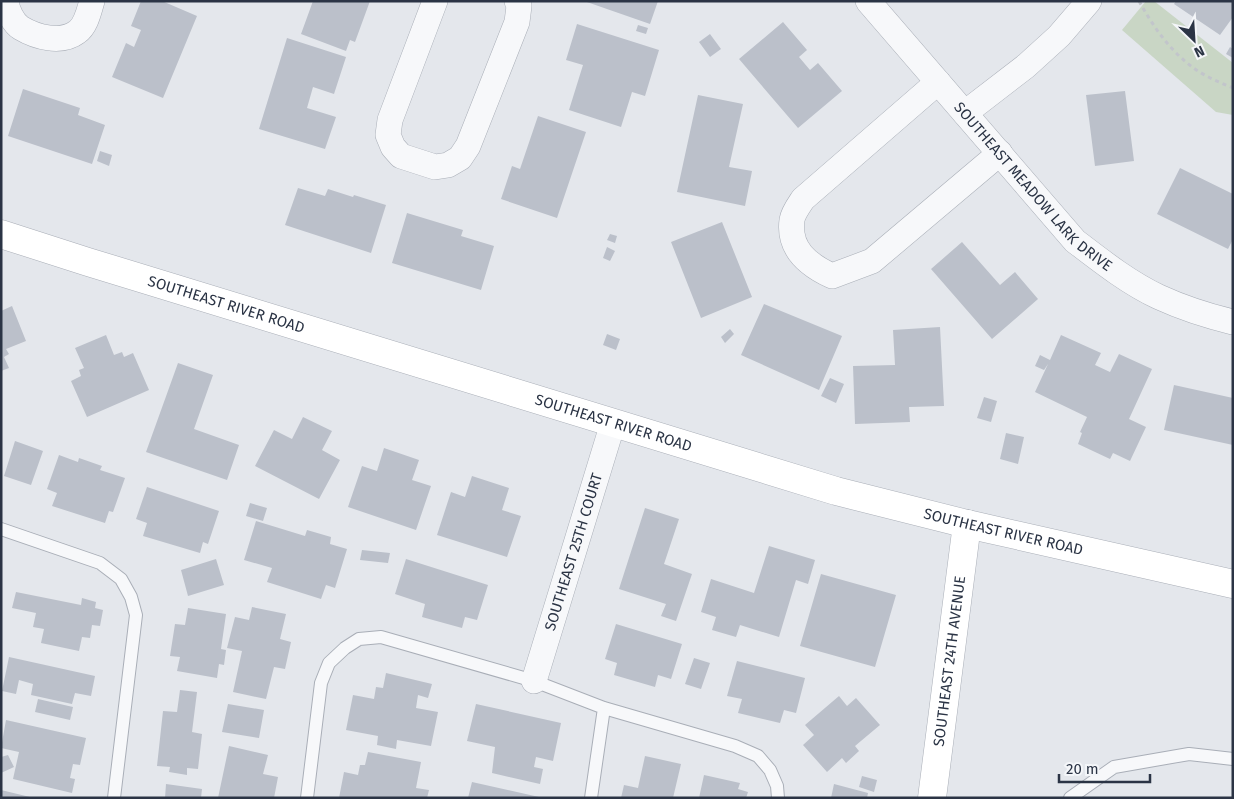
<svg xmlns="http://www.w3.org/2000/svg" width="1234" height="799" viewBox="0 0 1234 799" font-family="'Fira Sans',sans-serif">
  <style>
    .green { fill: #c9d6c5 }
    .building { fill: #bbc0ca }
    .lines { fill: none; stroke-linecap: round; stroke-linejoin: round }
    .lane-casing { stroke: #a9aeb7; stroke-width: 14 }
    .street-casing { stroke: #a9aeb7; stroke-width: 26 }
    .secondary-casing { stroke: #a9aeb7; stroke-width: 29 }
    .path { stroke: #c2c5cb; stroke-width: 3; stroke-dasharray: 4 4; stroke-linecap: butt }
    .lane { stroke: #f7f8fa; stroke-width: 12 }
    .street { stroke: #f7f8fa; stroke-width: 25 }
    .secondary { stroke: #fff; stroke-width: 28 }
    .labels { text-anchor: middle; stroke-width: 4.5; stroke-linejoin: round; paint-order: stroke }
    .street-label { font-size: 15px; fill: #2b3445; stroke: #f4f6f9 }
  </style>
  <rect width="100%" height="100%" fill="#e4e7ec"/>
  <path class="green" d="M1146,1H1154L1233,63V115L1216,112L1122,30Z"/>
  <path class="building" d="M141,1H162L197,16L163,98L112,77L126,43L134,47L141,30L131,26Z
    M313,1H370L355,42L350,40L346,51L301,34Z
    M584,1H658L650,24Z
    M1176,1H1233V17L1220,35L1174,4Z
    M783,22L807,50L799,57L810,70L818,63L842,91L798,128L739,59Z
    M577,24L659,50L645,96L632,92L621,127L569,110L583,65L566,60Z
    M638,25L648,28L646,34L636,31Z
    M710,34L721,49L710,57L699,42Z
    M287,38L346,57L334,94L313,87L307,108L336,117L325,149L259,129Z
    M1230,47L1233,49V58L1226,54Z
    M23,89L80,108L78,115L105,125L92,164L8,136Z
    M1125,91L1134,161L1095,166L1086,95Z
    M698,95L743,104L729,167L752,171L745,206L677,192Z
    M538,116L586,132L557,218L501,199L512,166L520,169Z
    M100,151L112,155L109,166L97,161Z
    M1180,168L1233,194V239L1228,249L1157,214Z
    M298,188L325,196L328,189L353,197L354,195L386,205L371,253L285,225Z
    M407,213L463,230L461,236L494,246L481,290L392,263Z
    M722,222L752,297L701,318L671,242Z
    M610,234L617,236L615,243L607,240Z
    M962,242L1000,285L1015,272L1038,299L992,339L931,269Z
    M607,247L615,251L610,261L603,258Z
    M764,304L842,336L819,390L741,355Z
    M12,306L26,341L6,349L9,354L4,357L9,368L1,371V311Z
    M940,327L944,406L909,407L910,422L855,424L853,366L895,365L893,330Z
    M730,329L734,334L725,343L721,337Z
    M607,334L620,339L616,350L603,345Z
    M106,335L114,355L122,352L124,357L133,353L149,390L87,417L71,381L81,376L79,370L84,368L75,348Z
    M1061,335L1101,353L1095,365L1110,372L1119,354L1152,369L1129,419L1146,427L1130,461L1113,453L1110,459L1078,444L1082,433L1080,432L1087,417L1035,392L1048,364L1044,370L1035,366L1040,355L1050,360Z
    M178,363L213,375L194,429L239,445L227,480L146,452Z
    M830,378L844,384L836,403L821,396Z
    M1174,385L1233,398V445L1164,430Z
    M984,397L997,401L991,422L977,418Z
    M303,417L332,431L322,450L340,460L319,499L255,466L274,430L292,439Z
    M1006,433L1024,437L1018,464L1000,459Z
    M15,441L43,451L31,485L4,476Z
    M384,448L419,460L412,480L431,486L416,530L348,507L362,466L377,471Z
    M59,455L78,462L79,458L102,466L100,470L125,478L113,512L109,511L105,523L52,506L57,493L47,489Z
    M472,476L509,488L502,510L521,516L507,557L437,535L451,492L465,497Z
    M147,487L219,511L208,544L203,542L200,553L143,536L147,523L136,519Z
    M250,503L267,508L263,521L246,516Z
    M645,508L679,519L664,564L692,574L676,621L661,616L666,604L619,589Z
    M256,521L305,536L307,530L331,537L330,544L347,549L335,588L326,585L321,599L267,582L272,568L244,560Z
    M769,546L815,560L808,584L796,580L779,637L740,625L736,637L712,630L716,617L701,612L711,579L754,593Z
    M362,550L390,553L388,563L360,560Z
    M216,559L224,585L188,596L181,570Z
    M406,559L488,585L477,620L465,617L462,628L422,617L425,604L395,594Z
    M821,574L896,595L875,667L800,646Z
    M16,592L81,605L82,598L96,602L95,608L103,610L100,626L92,625L90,638L82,637L79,651L41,643L44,629L33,627L36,613L12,608Z
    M252,607L286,614L280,639L291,642L285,669L274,667L266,699L233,692L242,651L227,648L235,617L249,620Z
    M188,608L226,614L221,649L226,650L224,665L219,664L217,678L177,671L180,657L170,656L175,624L185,625Z
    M616,624L682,644L671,679L658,675L655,687L614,675L617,663L605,659Z
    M9,657L95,676L91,696L75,693L72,704L31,695L33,684L19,680L16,694L2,691Z
    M694,658L710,663L701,689L685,684Z
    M737,661L805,678L796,713L784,710L780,723L738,713L742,699L727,696Z
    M386,673L432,684L428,698L418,695L416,708L438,712L431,746L397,740L396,749L377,745L378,736L346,730L353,695L374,699L376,687L383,688Z
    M180,690L197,692L192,732L202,734L198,769L187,768V775L169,772L170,767L157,766L163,711L177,712Z
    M839,696L847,706L856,698L880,725L855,746L859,751L846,763L842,758L827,772L803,745L814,735L805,725Z
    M38,699L73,707L70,720L35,712Z
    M228,704L264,710L259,738L222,732Z
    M476,704L561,723L553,761L536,757L534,767L543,769L540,784L492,773L495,747L467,741Z
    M6,720L86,738L80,765L73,764L70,778L75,779L72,793L13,779L19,752L1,748Z
    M229,746L268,755L263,774L278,777L274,798H218Z
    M368,752L421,762L416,788L429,790L427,798H339L344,772L358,775L360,765H365Z
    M8,755L14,767L1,773V757Z
    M645,756L681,764L673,798H621L624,785L638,788Z
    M704,775L740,783L738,789L748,792L746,798H699Z
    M862,776L877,780L874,792L859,787Z
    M472,782L539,797V798H468Z
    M166,784L202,789L201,798H165Z
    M834,784L868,793L867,798H831Z
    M1,790L30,797V798H1Z"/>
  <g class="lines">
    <g class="lane-casing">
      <path id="lane" d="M1,529L100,563L121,579L131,597L136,615L114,798
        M307,798L321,683L329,663L345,648L359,639L381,637L534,681L604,708L735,746L758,756L770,770L777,786L778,798
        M591,798L604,708
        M1070,798L1114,767L1189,754L1233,759"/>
    </g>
    <g class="street-casing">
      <g id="street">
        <path d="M6,1C7,10 13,23 21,28C36,37 61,44 77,32C86,26 89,11 92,1"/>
        <path d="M435,1L390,120L388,135L393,147L401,156L435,167L448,165L460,158L468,146L517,22L519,6L517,1"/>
        <path id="s1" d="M868,1L1075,241C1101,261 1129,283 1159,297C1183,308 1208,316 1233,322"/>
        <path d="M938,82L803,199C799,205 793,213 792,220C788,249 808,265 832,276L872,261L1000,153"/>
        <path d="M965,113L1026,66L1059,36L1089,1"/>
        <path id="s2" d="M534,681L613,423"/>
      </g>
    </g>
    <g class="secondary-casing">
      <g id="secondary">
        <path id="s3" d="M1,234L88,262L836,491L967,524L1233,584"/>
        <path id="s4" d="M932,798L967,524"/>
      </g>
    </g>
    <path class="path" d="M1139,1C1154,28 1172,54 1198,71C1209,78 1221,83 1233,88"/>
    <use href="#lane" class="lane"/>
    <use href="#street" class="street"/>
    <use href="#secondary" class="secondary"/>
  </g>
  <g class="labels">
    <g class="street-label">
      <text dy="5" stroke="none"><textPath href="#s1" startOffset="249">SOUTHEAST MEADOW LARK DRIVE</textPath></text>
      <text dy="5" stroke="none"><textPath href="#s3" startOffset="236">SOUTHEAST RIVER ROAD</textPath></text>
      <text dy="5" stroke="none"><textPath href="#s3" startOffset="641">SOUTHEAST RIVER ROAD</textPath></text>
      <text dy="5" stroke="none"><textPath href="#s3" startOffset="1046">SOUTHEAST RIVER ROAD</textPath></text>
      <text dy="5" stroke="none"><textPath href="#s2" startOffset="135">SOUTHEAST 25TH COURT</textPath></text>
      <text dy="5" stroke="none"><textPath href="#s4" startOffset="138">SOUTHEAST 24TH AVENUE</textPath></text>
    </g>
  </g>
  <rect width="1234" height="799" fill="none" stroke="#2b3445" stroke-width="5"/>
  <g transform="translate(1194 40) rotate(155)" stroke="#f4f6f9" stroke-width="4" paint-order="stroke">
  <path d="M0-4L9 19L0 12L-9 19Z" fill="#2b3445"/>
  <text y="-8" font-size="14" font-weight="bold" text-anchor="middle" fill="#2b3445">N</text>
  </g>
  <path d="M1059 774v8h91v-8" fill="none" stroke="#2b3445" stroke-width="2.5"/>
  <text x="1066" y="774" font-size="15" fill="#2b3445" stroke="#f4f6f9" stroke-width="4" paint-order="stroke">20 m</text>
</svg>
